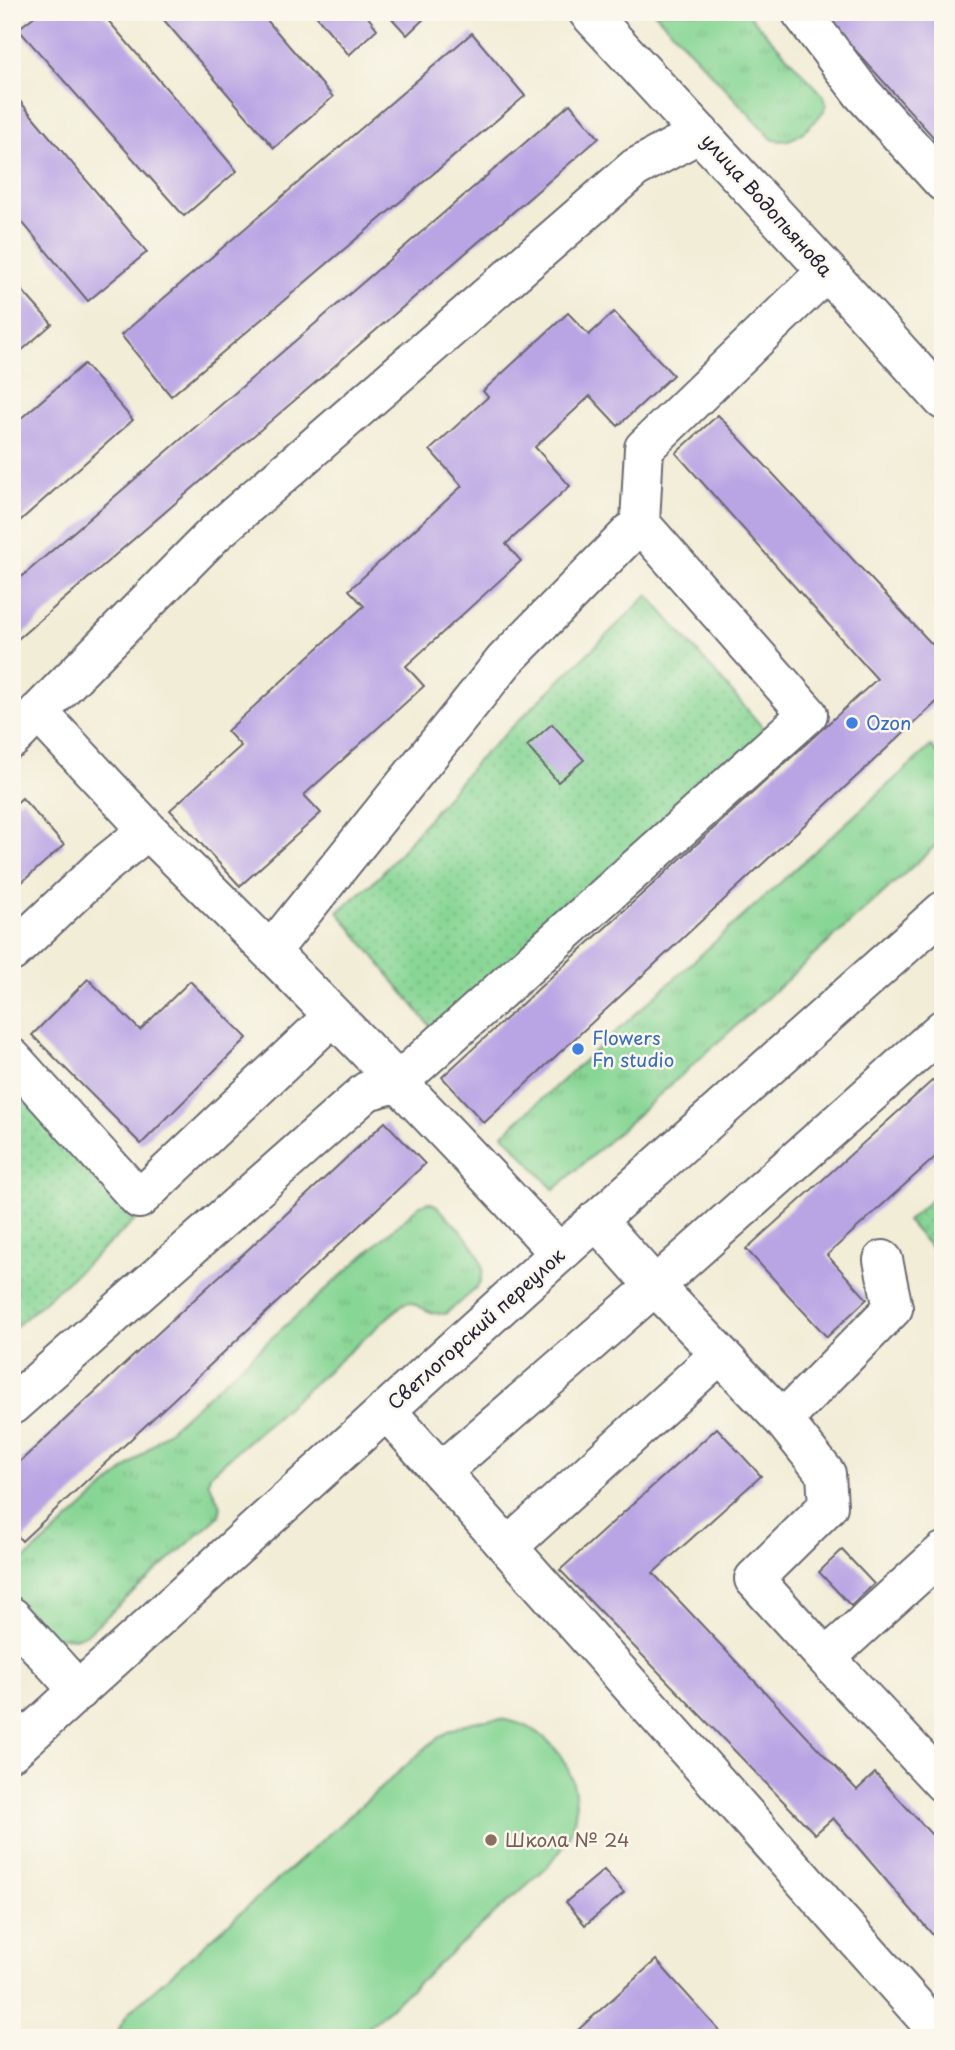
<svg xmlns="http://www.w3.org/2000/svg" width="955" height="2050" viewBox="0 0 955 2050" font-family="'Playpen Sans',sans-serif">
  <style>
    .grass { fill: url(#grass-tufts); stroke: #557c68; stroke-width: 2 }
    .park { fill: url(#park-dots); stroke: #557c68; stroke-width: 2 }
    .garden { fill: #88d695; stroke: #557c68; stroke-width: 2 }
    .building { fill: #baa5e4 }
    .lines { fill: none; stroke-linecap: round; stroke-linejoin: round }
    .minor-casing { stroke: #6b6972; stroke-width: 42 }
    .minor { stroke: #fff; stroke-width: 38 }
    .shop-dot { fill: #3f7fe0; stroke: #fbf7ec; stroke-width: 2.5 }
    .education-dot { fill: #8d6e63; stroke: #fbf7ec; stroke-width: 2.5 }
    .labels { text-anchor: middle; stroke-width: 5; stroke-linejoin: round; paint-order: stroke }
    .street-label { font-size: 19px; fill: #22223b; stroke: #fbf7ec }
    .shop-label { font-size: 19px; fill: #366cbe; stroke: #fbf7ec; text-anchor: start }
    .education-label { font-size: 19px; fill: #785e54; stroke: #fbf7ec; text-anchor: start }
  </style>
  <defs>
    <pattern id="grass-tufts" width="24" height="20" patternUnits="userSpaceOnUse" patternTransform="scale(1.75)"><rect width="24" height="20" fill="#88d695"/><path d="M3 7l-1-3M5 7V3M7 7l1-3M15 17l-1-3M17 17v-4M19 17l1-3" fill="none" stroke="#75b781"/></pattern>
    <pattern id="park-dots" width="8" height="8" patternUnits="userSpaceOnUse" patternTransform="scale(1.75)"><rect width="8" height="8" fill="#88d695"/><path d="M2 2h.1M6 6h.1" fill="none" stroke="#75b781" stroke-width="1.8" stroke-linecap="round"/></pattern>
  </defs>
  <rect width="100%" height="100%" fill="#fbf7ec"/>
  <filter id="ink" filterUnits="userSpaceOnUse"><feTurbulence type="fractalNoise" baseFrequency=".0143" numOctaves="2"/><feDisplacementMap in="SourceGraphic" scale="14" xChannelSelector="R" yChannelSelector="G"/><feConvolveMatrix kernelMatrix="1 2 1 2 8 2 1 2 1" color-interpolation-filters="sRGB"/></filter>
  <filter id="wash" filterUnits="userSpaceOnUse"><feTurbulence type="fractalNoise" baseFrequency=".00686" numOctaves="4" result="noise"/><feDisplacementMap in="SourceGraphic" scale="28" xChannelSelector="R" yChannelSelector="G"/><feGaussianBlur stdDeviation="1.57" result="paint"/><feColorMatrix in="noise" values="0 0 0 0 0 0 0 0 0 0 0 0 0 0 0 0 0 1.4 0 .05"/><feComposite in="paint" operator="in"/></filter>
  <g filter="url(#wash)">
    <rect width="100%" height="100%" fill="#f2edd7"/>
    <path class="grass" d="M654,12H746L824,96L826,104L824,111C811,126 793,147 772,139Z
      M931,746L943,759V839L554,1190L503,1134Z
      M428,1202L436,1205C452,1223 497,1259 478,1285C470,1296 456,1305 445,1314L432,1313L410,1302L403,1304L210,1475L208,1482L221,1506L219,1516L88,1633L75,1638L51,1636L12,1596V1571L420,1205Z"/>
    <path class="park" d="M648,595L769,735L435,1032L338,912L380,876L476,762Z
      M12,1084L135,1221L12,1330V1181L16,1177L12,1173Z
      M943,1189V1261L907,1221Z"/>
    <path class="garden" d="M501,1719C510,1721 520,1723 528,1727C569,1747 590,1803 565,1843C561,1851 554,1858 549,1865L356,2038H117L120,2027L129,2012L429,1745C454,1725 469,1720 501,1719Z"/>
    <g id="blocks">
      <path class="building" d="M40,12H101L237,171L184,216L18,29Z
        M157,12H260L333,97L274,148Z
        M313,12H364L377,29L349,55Z
        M386,12H431L407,35Z
        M821,12H943V148Z
        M472,33L525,96L171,396L121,335Z
        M12,92L147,252L88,301L12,210Z
        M570,104L599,138L12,644V585Z
        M12,279L52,324L12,359Z
        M614,312L673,375L618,426L590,396L535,447L570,486L506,544L521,561L406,666L424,686L304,795L321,813L240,886L170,810L241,746L227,731L364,606L349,590L462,486L430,450L488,397L483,391L568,313L589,335Z
        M84,364L133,420L12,528V426Z
        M718,415L943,656V696L484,1123L442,1077L877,679L676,453Z
        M552,724L584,760L558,782L527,746Z
        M22,798L64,845L12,891V807Z
        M88,979L140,1030L190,981L247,1038L141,1144L32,1035Z
        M943,1071V1150L827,1255L867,1299L827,1337L746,1249Z
        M385,1122L425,1164L22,1541L12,1530V1469Z
        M717,1428L761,1476L653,1573L857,1790L875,1773L943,1847V1947L833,1818L815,1834L560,1570Z
        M842,1550L874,1584L851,1606L819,1572Z
        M604,1870L624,1893L585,1925L566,1902Z
        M656,1960L726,2038H569Z"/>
    </g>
  </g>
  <g filter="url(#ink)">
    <use href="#blocks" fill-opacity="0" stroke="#6b6972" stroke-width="2"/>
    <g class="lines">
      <g class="minor-casing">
        <path id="minor" d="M588,12L827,271L943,400
          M801,12L862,93L943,182
          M12,739L214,534L635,168L700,133
          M148,830C288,968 426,1108 559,1253
          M271,951L505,660L640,523
          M12,952L102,867L148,830L38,712
          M12,1058L139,1199L333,1016
          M596,1220L655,1286L783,1420L826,1474L828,1506L754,1579L826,1658L943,1552
          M12,1405L367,1091L397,1083L808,714L640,523L644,448L827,271
          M386,1410L943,2037
          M783,1420L893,1308L883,1260
          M441,1472L655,1286L943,1029
          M508,1547L720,1354
          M12,1617L79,1691
          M826,1658L943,1783
          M12,1751L523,1286L943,911"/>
      </g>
      <use href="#minor" class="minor"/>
    </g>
  </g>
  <g class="shop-dot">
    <circle cx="852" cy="723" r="7"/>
    <circle cx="578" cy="1049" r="7"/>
  </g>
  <circle class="education-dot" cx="491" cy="1840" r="7"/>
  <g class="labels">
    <g class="street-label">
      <text transform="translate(767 205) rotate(48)" y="7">улица Водопьянова</text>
      <text transform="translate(476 1329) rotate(-42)" y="7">Светлогорский переулок</text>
    </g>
    <g class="shop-label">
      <text x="866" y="730">Ozon</text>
      <text x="592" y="1045">Flowers<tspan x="592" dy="22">Fn studio</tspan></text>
    </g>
    <g class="education-label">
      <text x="505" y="1847">Школа № 24</text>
    </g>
  </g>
  <rect width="955" height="2050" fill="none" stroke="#fbf7ec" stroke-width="42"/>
</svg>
